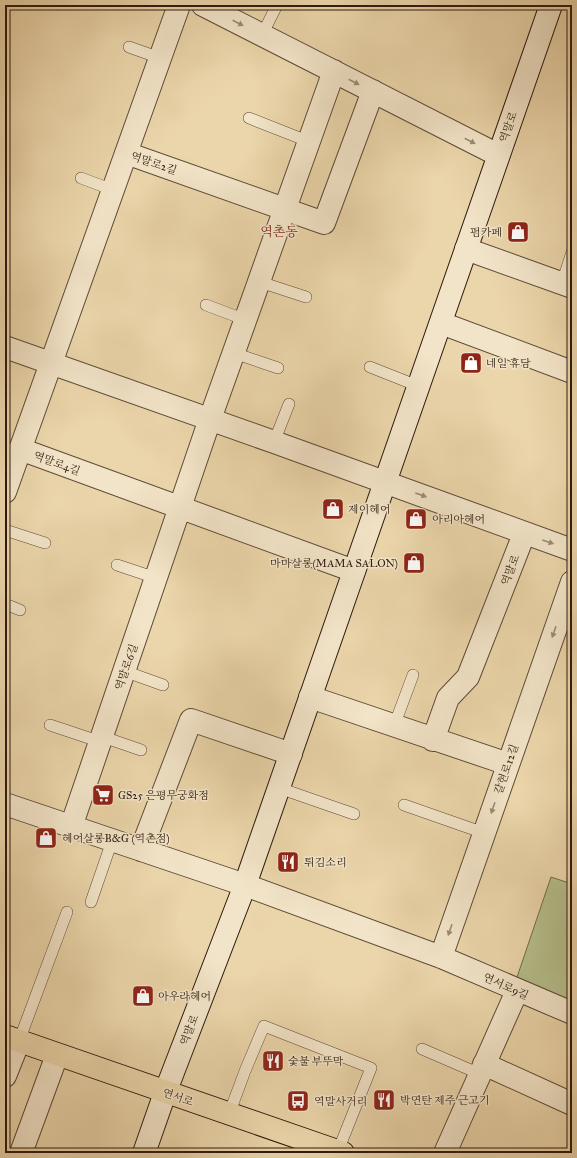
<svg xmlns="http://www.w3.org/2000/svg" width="577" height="1158" viewBox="0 0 577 1158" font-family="'IM FELL Great Primer','Noto Serif KR',serif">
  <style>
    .green { fill: #b5be8b; stroke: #726c4c }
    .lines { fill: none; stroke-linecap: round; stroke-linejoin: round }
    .lane-casing { stroke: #5d4a35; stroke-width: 12 }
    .street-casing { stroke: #5d4a35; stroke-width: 24 }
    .secondary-casing { stroke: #2e1b0e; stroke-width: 24 }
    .primary-casing { stroke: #2e1b0e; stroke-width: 24 }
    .lane { stroke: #f2e4c8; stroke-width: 11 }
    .street { stroke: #f2e4c8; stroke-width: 22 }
    .secondary { stroke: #f2e4c8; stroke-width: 22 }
    .primary { stroke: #ebd5aa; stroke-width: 22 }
    .oneway { fill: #9a8a74 }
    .labels { text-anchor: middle; stroke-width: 3; stroke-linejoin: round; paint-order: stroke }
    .street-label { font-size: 11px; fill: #2e1b0e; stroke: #f2e4c8 }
    .poi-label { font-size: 11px; fill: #2e1b0e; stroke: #f2e4c8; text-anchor: start }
    .quarter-label { font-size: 13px; fill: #7a1f14; stroke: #f2e4c8 }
  </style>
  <rect width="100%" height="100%" fill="#ebd5aa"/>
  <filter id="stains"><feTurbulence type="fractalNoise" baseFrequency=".005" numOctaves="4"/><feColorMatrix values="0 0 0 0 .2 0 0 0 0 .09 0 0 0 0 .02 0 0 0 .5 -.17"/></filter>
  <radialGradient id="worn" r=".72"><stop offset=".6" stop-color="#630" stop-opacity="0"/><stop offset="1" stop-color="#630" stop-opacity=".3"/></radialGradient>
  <path class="green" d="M551,877L572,884V1013L513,989Z"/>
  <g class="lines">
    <g class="lane-casing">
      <path id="lane" d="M262,35L277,5
        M129,47L160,58
        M249,118L310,142
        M81,178L113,190
        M260,282L306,297
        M562,283L572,252
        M206,305L246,320
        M234,353L278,368
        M370,367L418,386
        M274,442L289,404
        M5,530L45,543
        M117,565L156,578
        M5,604L20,610
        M124,671L163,685
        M50,725L92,739L112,740L141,750
        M394,726L413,675
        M279,788L354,814
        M404,805L484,833
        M91,902L112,841
        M19,1041L67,912
        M422,1049L480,1074
        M229,1114L245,1071L264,1026L371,1068L338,1151"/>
    </g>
    <g class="street-casing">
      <path id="street" d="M203,5L498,155
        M126,153L324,223L373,91
        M466,249L572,287
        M441,323L572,372
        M5,347L274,442L572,550
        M20,449L354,571
        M5,492L179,5
        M310,697L508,764
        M433,740L448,698L468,677L524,534
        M5,804L245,885L441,957L572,1013
        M71,827L210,419L334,71
        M141,850L191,720L291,754
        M441,957L572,582
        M484,1064L572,1104
        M5,1076L19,1041
        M21,1153L57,1055
        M445,1153L517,991"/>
    </g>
    <g class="secondary-casing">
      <path id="secondary" d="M144,1153L165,1093L245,885L551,5"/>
    </g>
    <g class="primary-casing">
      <path id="primary" d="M5,1036L343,1153"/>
    </g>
    <use href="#lane" class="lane"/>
    <use href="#street" class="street"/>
    <use href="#secondary" class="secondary"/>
    <use href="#primary" class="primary"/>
  </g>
  <defs><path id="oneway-solid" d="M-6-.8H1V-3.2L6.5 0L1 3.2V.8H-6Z"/></defs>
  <g class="oneway">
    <use href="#oneway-solid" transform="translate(238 23) rotate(27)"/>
    <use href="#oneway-solid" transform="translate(354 82) rotate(27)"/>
    <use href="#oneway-solid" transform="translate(470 141) rotate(27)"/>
    <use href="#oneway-solid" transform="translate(421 495) rotate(20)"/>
    <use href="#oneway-solid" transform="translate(548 542) rotate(19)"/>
    <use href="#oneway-solid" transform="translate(554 632) rotate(109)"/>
    <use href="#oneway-solid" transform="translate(493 808) rotate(109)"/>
    <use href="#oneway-solid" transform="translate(450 930) rotate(109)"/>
  </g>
  <defs>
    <g id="shop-square" transform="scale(1.15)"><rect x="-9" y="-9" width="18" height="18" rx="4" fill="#8f2418" stroke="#f2e4c8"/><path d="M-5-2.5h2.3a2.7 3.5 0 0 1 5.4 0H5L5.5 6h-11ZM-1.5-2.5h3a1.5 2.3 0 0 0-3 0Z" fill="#fff"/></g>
    <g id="supermarket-square" transform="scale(1.15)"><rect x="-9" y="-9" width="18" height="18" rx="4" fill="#8f2418" stroke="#f2e4c8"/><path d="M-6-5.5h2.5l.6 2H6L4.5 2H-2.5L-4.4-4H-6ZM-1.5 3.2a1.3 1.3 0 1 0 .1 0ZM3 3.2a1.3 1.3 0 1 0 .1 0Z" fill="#fff"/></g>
    <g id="restaurant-square" transform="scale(1.15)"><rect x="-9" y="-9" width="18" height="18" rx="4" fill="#8f2418" stroke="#f2e4c8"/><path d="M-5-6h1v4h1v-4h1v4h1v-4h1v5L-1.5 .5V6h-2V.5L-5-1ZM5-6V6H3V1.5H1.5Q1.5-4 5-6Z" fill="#fff"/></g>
    <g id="bus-square" transform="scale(1.15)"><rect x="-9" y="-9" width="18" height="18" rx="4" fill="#8f2418" stroke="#f2e4c8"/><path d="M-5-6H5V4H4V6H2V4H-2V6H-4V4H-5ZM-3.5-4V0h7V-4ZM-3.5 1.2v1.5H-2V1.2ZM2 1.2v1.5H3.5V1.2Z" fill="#fff"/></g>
  </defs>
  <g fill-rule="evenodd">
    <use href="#shop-square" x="518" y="232"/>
    <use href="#shop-square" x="471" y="363"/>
    <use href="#shop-square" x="333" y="509"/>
    <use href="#shop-square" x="416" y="519"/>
    <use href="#shop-square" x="414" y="563"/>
    <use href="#supermarket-square" x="103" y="795"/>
    <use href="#shop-square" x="46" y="838"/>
    <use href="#restaurant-square" x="288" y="862"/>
    <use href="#shop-square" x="143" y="996"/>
    <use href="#restaurant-square" x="273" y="1061"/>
    <use href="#restaurant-square" x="384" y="1100"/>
    <use href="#bus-square" x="298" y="1101"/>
  </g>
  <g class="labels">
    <g class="street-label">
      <text transform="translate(508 127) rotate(-70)" y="4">역말로</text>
      <text transform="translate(154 163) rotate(19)" y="4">역말로2길</text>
      <text transform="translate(57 463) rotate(20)" y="4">역말로4길</text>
      <text transform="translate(510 570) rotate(-69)" y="4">역말로</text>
      <text transform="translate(126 667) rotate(-71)" y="4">역말로6길</text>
      <text transform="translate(506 769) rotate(-71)" y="4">갈현로12길</text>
      <text transform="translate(506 986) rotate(24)" y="4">연서로9길</text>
      <text transform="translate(189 1030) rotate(-69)" y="4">역말로</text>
      <text transform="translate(178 1097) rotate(19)" y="4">연서로</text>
    </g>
    <g class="poi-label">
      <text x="502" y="236" text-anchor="end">펌카페</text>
      <text x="486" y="367">네일 휴담</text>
      <text x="348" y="513">제이헤어</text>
      <text x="432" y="523">아리아헤어</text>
      <text x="398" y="567" text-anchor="end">마마살롱(MAMA SALON)</text>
      <text x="118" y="799">GS25 은평무궁화점</text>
      <text x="62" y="842">헤어살롱B&amp;G (역촌점)</text>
      <text x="304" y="866">튀김소리</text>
      <text x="158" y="1000">아우라헤어</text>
      <text x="288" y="1065">숯불 부뚜막</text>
      <text x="400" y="1104">박연탄 제주 근고기</text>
      <text x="314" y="1105">역말사거리</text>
    </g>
    <g class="quarter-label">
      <text x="279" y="236">역촌동</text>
    </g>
  </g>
  <rect width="577" height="1158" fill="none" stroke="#ebd5aa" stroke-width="20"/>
  <rect x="6" y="6" width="565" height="1146" fill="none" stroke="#2e1b0e" stroke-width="2"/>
  <rect x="10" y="10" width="557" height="1138" fill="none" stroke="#2e1b0e"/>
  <rect width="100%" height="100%" filter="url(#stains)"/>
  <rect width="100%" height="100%" fill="url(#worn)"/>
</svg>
